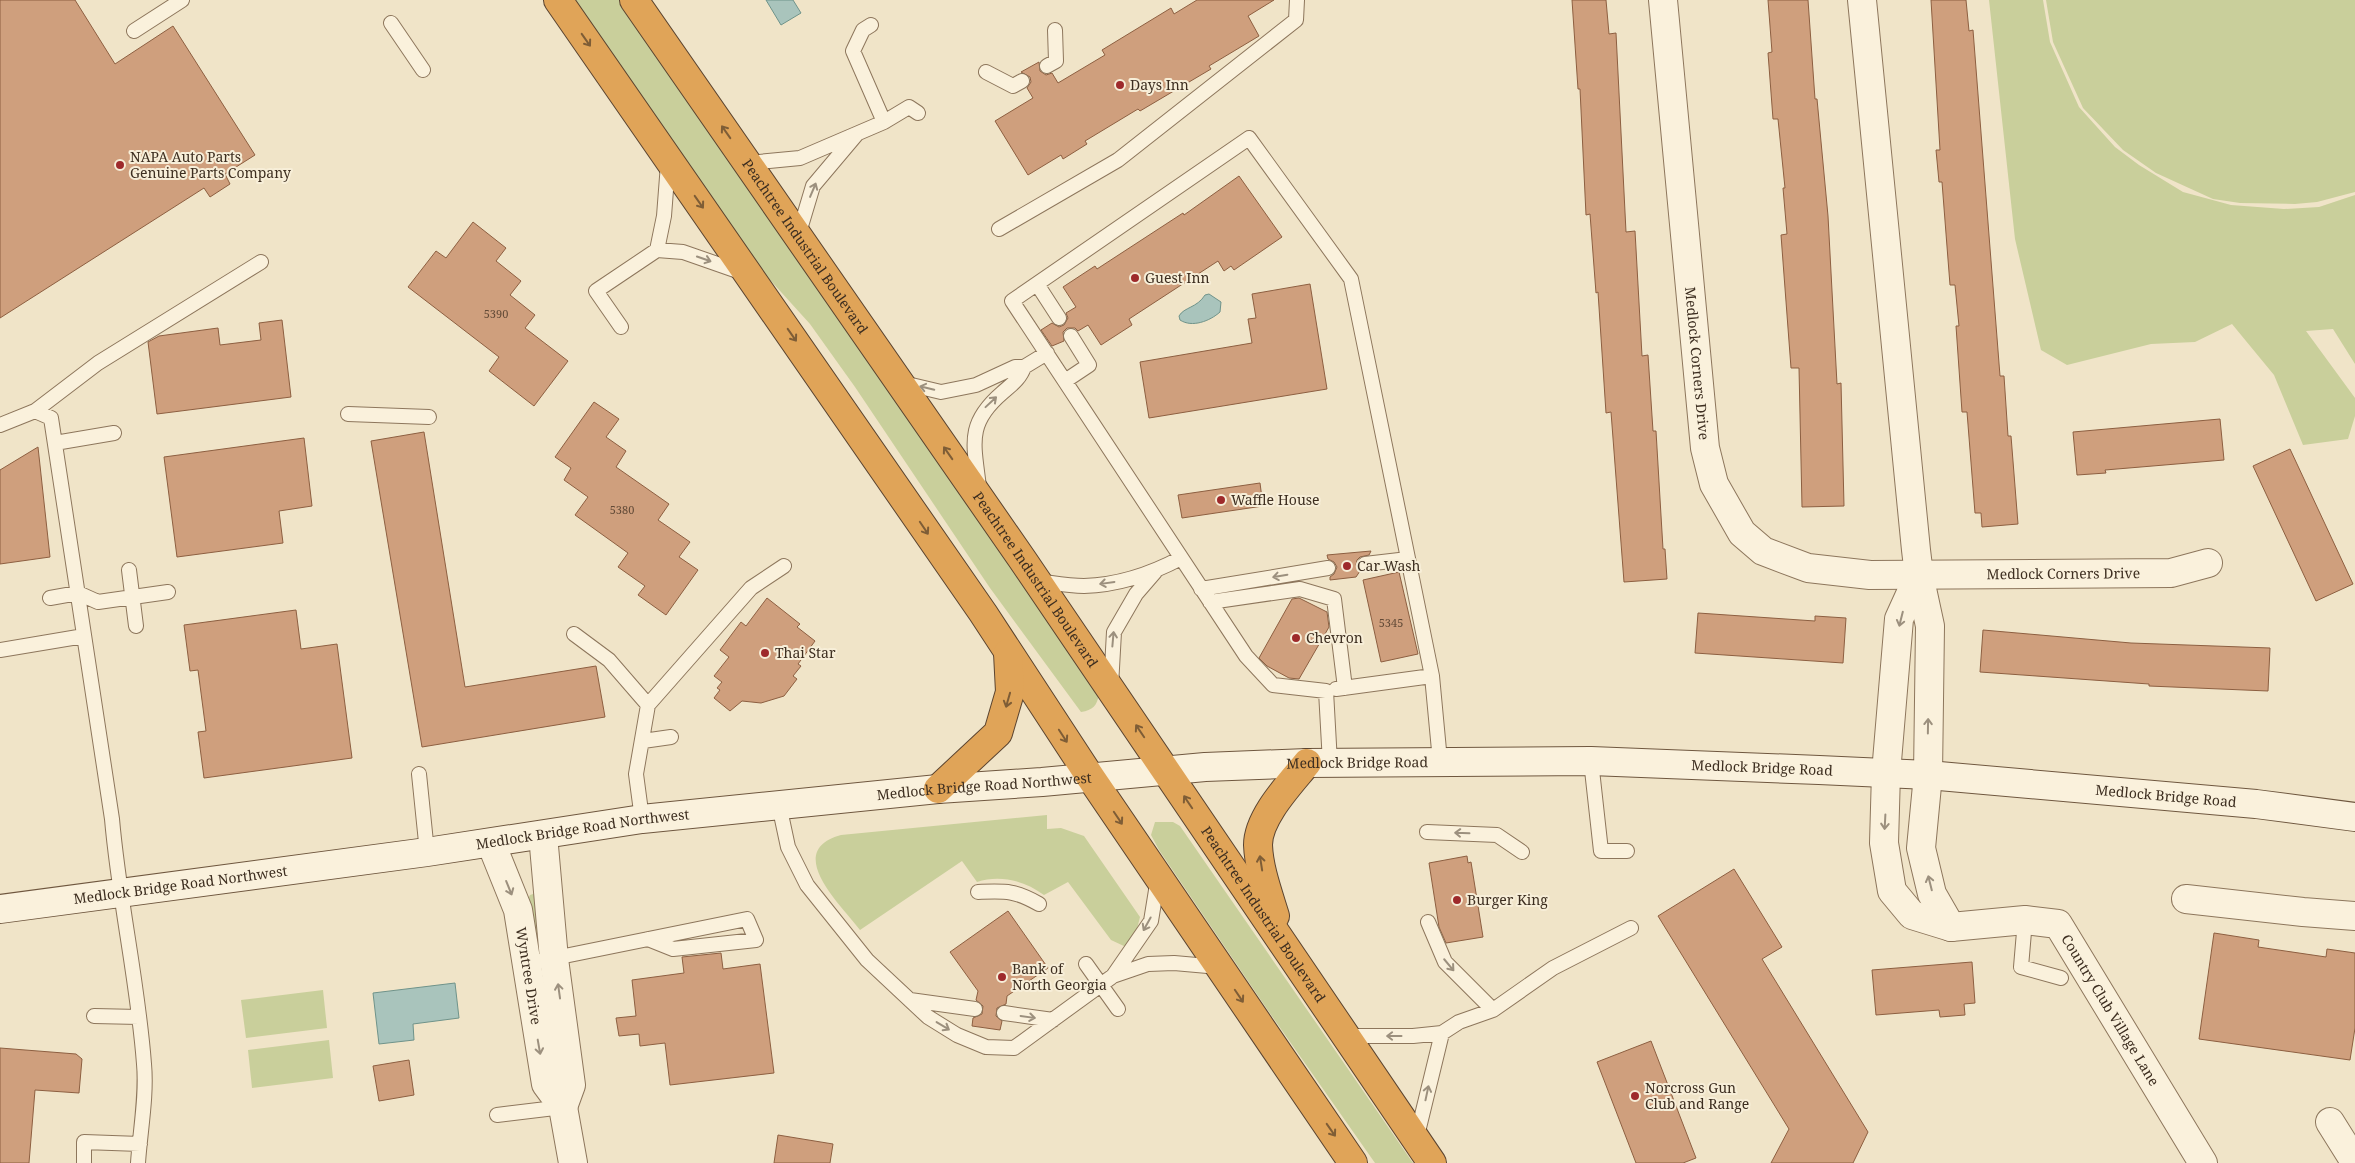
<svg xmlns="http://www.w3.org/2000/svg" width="2355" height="1163" viewBox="0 0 2355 1163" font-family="'Noto Serif',serif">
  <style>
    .green { fill: #c9cf9b }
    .water { fill: #a9c4bc; stroke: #6f938a }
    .building { fill: #cf9f7d; stroke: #8d5f41 }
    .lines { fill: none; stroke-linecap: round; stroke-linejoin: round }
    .lane-casing { stroke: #8d765c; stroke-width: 16 }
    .street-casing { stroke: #8d765c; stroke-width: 30 }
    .secondary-casing { stroke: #6f573f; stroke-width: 30 }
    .highway-casing { stroke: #5b4430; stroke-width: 30 }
    .lane { stroke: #faf1dc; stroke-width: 14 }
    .street { stroke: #faf1dc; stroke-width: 28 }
    .secondary { stroke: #faf1dc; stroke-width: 28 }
    .highway { stroke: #e0a458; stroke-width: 28 }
    .oneway { stroke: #7e5d36 }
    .oneway2 { stroke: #9c907e }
    .poi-dot { fill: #9e2a2b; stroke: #f7eed8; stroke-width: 2 }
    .labels { text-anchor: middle; stroke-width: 4; stroke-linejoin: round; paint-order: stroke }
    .number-label { font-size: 11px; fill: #624a37 }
    .poi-label { font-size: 14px; fill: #3d2e20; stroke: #f7eed8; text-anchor: start }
    .street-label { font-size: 14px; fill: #3d2e20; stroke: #f7eed8 }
  </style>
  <rect width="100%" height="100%" fill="#f0e4c8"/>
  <path class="green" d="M573,0H622L1099,694C1097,706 1093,710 1081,712L990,588L855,387L810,324L761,270L656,116Z
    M1989,0H2043L2050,42L2079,107L2115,147L2139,165L2183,192L2231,205L2284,209L2319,207L2355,195V364L2333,329L2306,331L2355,398V416L2348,439L2303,445L2274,375L2232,324L2195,342L2151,344L2067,365L2041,350L2015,239Z
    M2046,0H2355V192L2317,202L2295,204L2240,203L2213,199L2156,173L2123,150L2083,108L2053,42Z
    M1047,815V829L1061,828L1084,836L1140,917L1137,929L1126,947L1111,940L1068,882L1044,895C1025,881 1000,874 977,882L962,861L860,930C840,904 783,851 841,835Z
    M1155,822H1173L1180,826L1413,1163H1375L1269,1012L1159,850L1151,835Z
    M536,893L539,940L534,938L527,901L530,895Z
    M323,990L327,1028L246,1038L241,1000Z
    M329,1040L333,1078L252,1088L248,1050Z"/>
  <path class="water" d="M766,0H793L801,13L781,25Z
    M1209,294L1221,302L1220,312C1210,321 1192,328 1180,320L1179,316C1184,307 1197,308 1205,295Z
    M455,983L459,1018L413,1024L414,1040L379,1044L373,993Z"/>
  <path class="building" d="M0,0H75L115,64L173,26L255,155L225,174L230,184L210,197L204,188L0,318Z
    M1197,0H1274L1248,16L1259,36L1209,66L1211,69L1140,111L1138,109L1085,141L1087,144L1063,159L1061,155L1028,175L995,121L1033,98L1027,88L1031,82L1030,77L1021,72L1039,62L1040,71L1046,75L1052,73L1058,83L1105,55L1102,50L1171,8L1174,14Z
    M1572,0H1606L1609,34L1616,33L1626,232L1635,231L1642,356L1648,355L1653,431H1656L1663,549H1665L1667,579L1624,582L1611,412L1606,413L1598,292L1596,293L1590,214L1586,215L1580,89H1578Z
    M1768,0H1808L1815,99H1817L1828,216L1837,384L1841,383L1844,506L1802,507L1799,368H1791L1781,235L1787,234L1783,188H1785L1778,119H1773L1768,53L1772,52Z
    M1931,0H1966L1969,31L1973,30L2000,376H2004L2008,436H2011L2018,524L1982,527L1981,513H1975L1967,412H1962L1956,326H1959L1955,285H1950L1942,182H1939L1936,150H1940Z
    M1239,176L1282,237L1234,270L1231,266L1224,271L1218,261L1129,319L1132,325L1101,345L1088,325L1078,331L1075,328H1067L1063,332L1064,341L1052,346L1041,330L1052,323L1059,327L1064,325L1068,318L1066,313L1076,307L1063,287L1095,266L1097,269L1183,213L1184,215Z
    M473,222L506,248L496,261L521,281L510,295L535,315L525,328L568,361L534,406L489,371L499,357L408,287L436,251L446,258Z
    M1310,284L1327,389L1149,418L1140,362L1252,343L1248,319L1256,318L1252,294Z
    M282,320L291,397L157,414L148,342L159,336L218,328L220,345L261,340L259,323Z
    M594,402L619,419L606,437L626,451L616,467L669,504L658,520L690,542L679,557L698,570L666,615L638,595L645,586L618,567L628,553L575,515L588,497L564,480L571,468L555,457Z
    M2220,419L2224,460L2105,470L2106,473L2077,475L2073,432Z
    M424,432L465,687L596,666L605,717L422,747L371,441Z
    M304,438L312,506L279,511L283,543L177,557L164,457Z
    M38,447L50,557L0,564V470Z
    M2290,449L2353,584L2316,601L2253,466Z
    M1260,483L1263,506L1182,518L1178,495Z
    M1371,551L1369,555L1360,557L1357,560L1356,565L1360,571L1356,577L1330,580V577L1334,574L1337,567L1334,562L1328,559L1327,555Z
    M1399,572L1418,654L1381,662L1363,580Z
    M767,598L800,624L797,627L815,641L798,664L801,666L793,676L797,679L784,696L761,703L742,701L730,711L714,698L720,690L717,688L722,682L714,676L729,657L720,650L741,622L746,626Z
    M1299,598L1327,612L1329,627L1299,679L1289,678L1267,666L1259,658L1292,599Z
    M296,610L301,649L337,644L352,758L204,778L198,732L206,731L198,670L190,671L184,625Z
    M1698,613L1815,621V616L1846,618L1843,663L1695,653Z
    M1983,630L2131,643L2270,648L2268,691L2149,686V684L1980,672Z
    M1467,856L1468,863L1471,862L1483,937L1446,943L1439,927L1429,863Z
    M1734,869L1782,947L1762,959L1868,1132L1853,1163H1771L1789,1129L1658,916Z
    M1008,911L1048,968L1007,996L1006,1004L997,1008L996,1016L1002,1021L1000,1030L972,1026L973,1018L982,1014L983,1006L976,1000L978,991L950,952Z
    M2214,933L2259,940L2258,947L2326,957L2327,949L2355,953V1028L2350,1060L2199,1039Z
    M721,953L723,969L760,964L774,1073L670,1085L665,1043L640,1046L639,1034L619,1036L616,1018L636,1016L632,980L684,973L682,957Z
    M1972,962L1975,1003L1964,1004L1965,1015L1940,1017L1939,1010L1876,1015L1872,970Z
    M1651,1041L1696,1158L1683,1163H1636L1597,1062Z
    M0,1048L76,1054L82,1059L79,1093L35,1090L29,1163H0Z
    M409,1060L414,1095L379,1101L373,1066Z
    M778,1135L833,1144L830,1163H774Z"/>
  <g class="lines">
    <g class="lane-casing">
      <path id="lane" d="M391,23L423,70
        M871,25L863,30L853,51L884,122
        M134,31L182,0
        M1047,66L1056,61L1055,30
        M986,72L1013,86L1022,81
        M748,163L800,158L884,122L909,107L918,113
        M999,229L1118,160L1296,20L1297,0
        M798,236L813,186L856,135
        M657,250L664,216L668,164
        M1037,284L1059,318
        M621,327L596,291L657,250L683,252L743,273
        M1065,381L1089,365L1071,336
        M903,383L941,392L976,385L1015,367H1024L1047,353
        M35,411L98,363L261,262
        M348,414L429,417
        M0,425L35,411L51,418L112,819C119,901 138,982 144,1064C147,1095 140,1132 138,1163
        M55,443L114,433
        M979,487C974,444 966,424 1002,393C1011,385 1020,379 1024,367
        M1365,564L1408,559
        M129,570L136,626
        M1037,581C1053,583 1069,586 1084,586C1119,585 1151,574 1181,558
        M1201,589L1328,568
        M50,598L78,593L98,602L168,592
        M1210,602L1300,589L1334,599L1345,688
        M574,634L609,660L648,705L636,774L642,819
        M0,650L84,636
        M1111,686L1114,632L1136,594L1155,572
        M1336,689L1432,676
        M648,705L751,588L784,566
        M643,741L671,737
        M1591,761L1601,851H1627
        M1330,763L1326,691L1273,685L1246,656L1012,301L1249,138L1351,279L1432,676L1440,761
        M419,774L427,852
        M779,805L788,847L807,885L867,960L928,1017L957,1035L986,1047L1014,1048L1113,976L1148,964L1174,963L1219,967
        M1427,832L1497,835L1522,852
        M978,892C1006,891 1014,890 1039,904
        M2025,920L2021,967L2061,978
        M1428,922L1445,962L1493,1010
        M525,964L747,919L756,940L673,949L648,939
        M1086,964L1118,1009
        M1113,976L1151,921L1158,878
        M910,1000L975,1009
        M1004,1013L1053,1020
        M94,1016L139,1017
        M1346,1036H1413L1442,1033L1459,1022L1493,1010L1553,968L1631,928
        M497,1115L563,1107
        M1416,1140L1442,1033
        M84,1163V1142L140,1144"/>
    </g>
    <g class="street-casing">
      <g id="street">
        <path id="s1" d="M1663,0L1705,448L1714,484L1742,533L1763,551L1808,568L1870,575L2171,573L2208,563"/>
        <path d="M1862,0L1916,550L1919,575L1930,626L1928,775L1921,848L1932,894L1951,927"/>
        <path id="s2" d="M1919,575L1899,619L1886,773L1884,843L1892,891L1912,915L1951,927L2025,920L2058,924L2203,1163"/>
        <path d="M543,835L554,959L571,1085L563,1107"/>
        <path id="s3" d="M491,843L518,910L546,1084L563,1107L573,1163"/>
        <path d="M2186,899L2303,912L2355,916"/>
        <path d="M2330,1122L2355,1162"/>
      </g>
    </g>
    <g class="secondary-casing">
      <g id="secondary">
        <path id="s4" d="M0,909L427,852L642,819L938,789L1042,782L1205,767L1307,763L1591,761L1819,770L1928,775L2256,804L2355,817"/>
      </g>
    </g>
    <g class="highway-casing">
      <g id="highway">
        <path d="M558,0L983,613L1091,778L1353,1163"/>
        <path id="s5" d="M634,0L1022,559L1432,1163"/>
        <path d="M938,789L998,733L1010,692L1008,653"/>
        <path d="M1275,916C1268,893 1259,869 1258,845C1258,817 1290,784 1307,763"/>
      </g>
    </g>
    <use href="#lane" class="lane"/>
    <use href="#street" class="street"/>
    <use href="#secondary" class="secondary"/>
    <use href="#highway" class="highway"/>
  </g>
  <defs><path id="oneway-shaft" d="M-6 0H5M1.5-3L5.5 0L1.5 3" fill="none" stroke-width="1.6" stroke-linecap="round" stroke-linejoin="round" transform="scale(1.25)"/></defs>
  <g class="oneway">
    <use href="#oneway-shaft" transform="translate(586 40) rotate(55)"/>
    <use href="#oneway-shaft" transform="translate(726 132) rotate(-125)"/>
    <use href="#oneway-shaft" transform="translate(699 202) rotate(55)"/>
    <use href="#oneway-shaft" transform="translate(792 335) rotate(55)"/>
    <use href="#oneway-shaft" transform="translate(948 453) rotate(-125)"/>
    <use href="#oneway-shaft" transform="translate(924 528) rotate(56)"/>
    <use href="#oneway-shaft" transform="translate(1008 700) rotate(106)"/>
    <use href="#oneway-shaft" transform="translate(1140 731) rotate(-124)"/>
    <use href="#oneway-shaft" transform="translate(1063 736) rotate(57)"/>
    <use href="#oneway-shaft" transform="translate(1188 802) rotate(-124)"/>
    <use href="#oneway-shaft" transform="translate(1118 818) rotate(56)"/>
    <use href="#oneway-shaft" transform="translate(1261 863) rotate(-99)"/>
    <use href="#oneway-shaft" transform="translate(1239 996) rotate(56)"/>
    <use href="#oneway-shaft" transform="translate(1331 1130) rotate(55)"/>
  </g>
  <g class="oneway2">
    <use href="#oneway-shaft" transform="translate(813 190) rotate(-67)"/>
    <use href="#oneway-shaft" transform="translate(704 259) rotate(19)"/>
    <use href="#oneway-shaft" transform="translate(927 388) rotate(-166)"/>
    <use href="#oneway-shaft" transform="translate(991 402) rotate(-43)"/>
    <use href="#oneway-shaft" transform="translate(1280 576) rotate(170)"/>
    <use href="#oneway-shaft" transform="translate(1107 583) rotate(172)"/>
    <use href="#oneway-shaft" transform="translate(1901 619) rotate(104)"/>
    <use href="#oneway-shaft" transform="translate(1113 639) rotate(-85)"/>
    <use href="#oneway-shaft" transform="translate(1928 726) rotate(-89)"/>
    <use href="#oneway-shaft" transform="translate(1885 822) rotate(93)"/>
    <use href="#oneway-shaft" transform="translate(1462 833) rotate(-178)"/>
    <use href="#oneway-shaft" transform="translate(1930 883) rotate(-104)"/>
    <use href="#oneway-shaft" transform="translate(509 888) rotate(68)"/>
    <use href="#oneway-shaft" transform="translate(1147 924) rotate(119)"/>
    <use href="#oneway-shaft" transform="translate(1449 965) rotate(50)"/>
    <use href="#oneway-shaft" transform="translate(559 991) rotate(-98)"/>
    <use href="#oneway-shaft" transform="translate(1028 1017) rotate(8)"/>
    <use href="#oneway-shaft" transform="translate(943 1026) rotate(31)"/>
    <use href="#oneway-shaft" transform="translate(1394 1036) rotate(180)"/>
    <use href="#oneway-shaft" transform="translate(539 1047) rotate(80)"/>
    <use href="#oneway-shaft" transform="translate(1427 1093) rotate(-78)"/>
  </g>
  <g class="poi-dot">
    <circle cx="1120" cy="85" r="5"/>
    <circle cx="120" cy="165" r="5"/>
    <circle cx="1135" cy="278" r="5"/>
    <circle cx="1221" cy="500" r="5"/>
    <circle cx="1347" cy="566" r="5"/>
    <circle cx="1296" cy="638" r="5"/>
    <circle cx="765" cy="653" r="5"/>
    <circle cx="1457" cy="900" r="5"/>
    <circle cx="1002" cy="977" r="5"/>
    <circle cx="1635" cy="1096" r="5"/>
  </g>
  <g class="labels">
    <g class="number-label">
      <text x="496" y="318">5390</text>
      <text x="622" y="514">5380</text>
      <text x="1391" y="627">5345</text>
    </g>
    <g class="poi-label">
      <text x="1130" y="90">Days Inn</text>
      <text x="130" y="162">NAPA Auto Parts<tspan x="130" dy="16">Genuine Parts Company</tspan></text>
      <text x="1145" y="283">Guest Inn</text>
      <text x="1231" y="505">Waffle House</text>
      <text x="1357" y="571">Car Wash</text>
      <text x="1306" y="643">Chevron</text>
      <text x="775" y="658">Thai Star</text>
      <text x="1467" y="905">Burger King</text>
      <text x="1012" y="974">Bank of<tspan x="1012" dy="16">North Georgia</tspan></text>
      <text x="1645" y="1093">Norcross Gun<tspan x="1645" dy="16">Club and Range</tspan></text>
    </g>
    <g class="street-label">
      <text dy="5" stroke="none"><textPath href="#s5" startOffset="300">Peachtree Industrial Boulevard</textPath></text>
      <text dy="5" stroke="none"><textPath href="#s1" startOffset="365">Medlock Corners Drive</textPath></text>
      <text dy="5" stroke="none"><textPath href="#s1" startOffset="875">Medlock Corners Drive</textPath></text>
      <text dy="5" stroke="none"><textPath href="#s5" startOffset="705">Peachtree Industrial Boulevard</textPath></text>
      <text dy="5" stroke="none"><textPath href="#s4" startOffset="1366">Medlock Bridge Road</textPath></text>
      <text dy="5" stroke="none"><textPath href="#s4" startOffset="1771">Medlock Bridge Road</textPath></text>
      <text dy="5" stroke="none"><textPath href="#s4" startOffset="992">Medlock Bridge Road Northwest</textPath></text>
      <text dy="5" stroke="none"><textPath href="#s4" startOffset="2176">Medlock Bridge Road</textPath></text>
      <text dy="5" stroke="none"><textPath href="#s4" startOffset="588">Medlock Bridge Road Northwest</textPath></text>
      <text dy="5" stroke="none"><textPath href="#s4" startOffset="182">Medlock Bridge Road Northwest</textPath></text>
      <text dy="5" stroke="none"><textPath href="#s5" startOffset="1110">Peachtree Industrial Boulevard</textPath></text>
      <text dy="5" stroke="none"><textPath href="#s3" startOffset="139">Wyntree Drive</textPath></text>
      <text dy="5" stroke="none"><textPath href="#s2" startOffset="602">Country Club Village Lane</textPath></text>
    </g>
  </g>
</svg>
